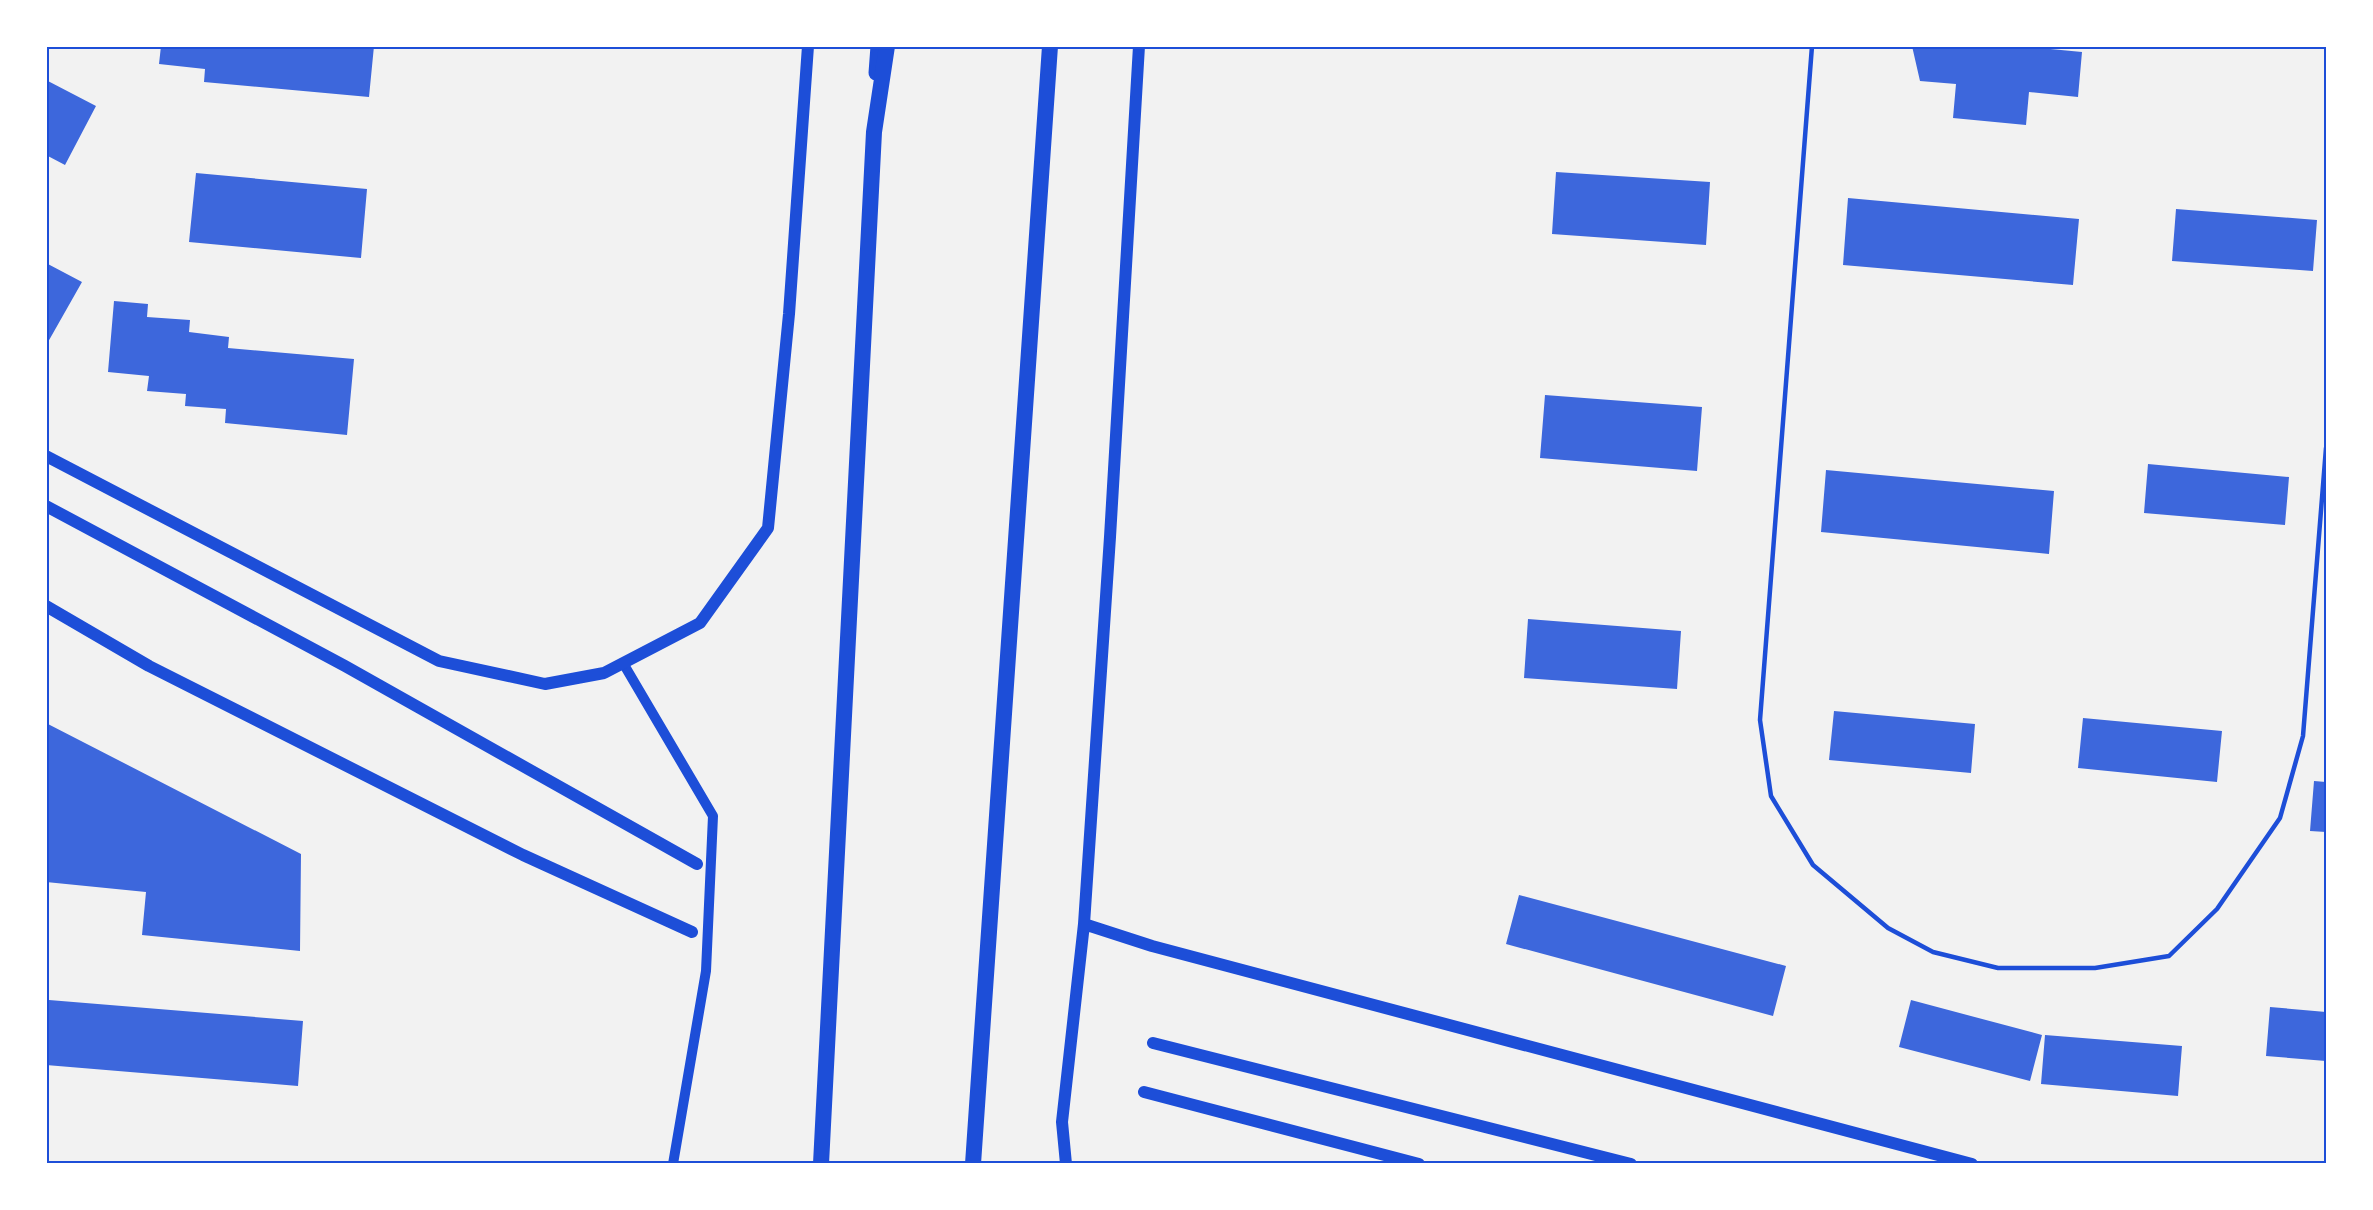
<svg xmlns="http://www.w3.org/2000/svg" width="2373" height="1210" viewBox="0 0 2373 1210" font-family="'DM Sans',sans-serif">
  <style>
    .building { fill: #3d67dc }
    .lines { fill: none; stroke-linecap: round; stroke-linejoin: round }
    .service { stroke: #1d4ed8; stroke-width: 4.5 }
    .tertiary { stroke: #1d4ed8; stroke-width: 10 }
    .secondary { stroke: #1d4ed8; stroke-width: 12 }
    .primary { stroke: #1d4ed8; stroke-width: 15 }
    .trunk { stroke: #1d4ed8; stroke-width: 16 }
    .neatline { fill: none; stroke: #1d4ed8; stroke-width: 2 }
  </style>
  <rect width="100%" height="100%" fill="#f2f2f2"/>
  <path class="building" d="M161,46H374L369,97L204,82L205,69L159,64Z
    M1912,46H2019L2082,52L2078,97L2029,92L2026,125L1953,118L1956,84L1920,81Z
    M46,80L96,106L65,165L46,155Z
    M1556,172L1710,182L1706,245L1552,234Z
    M196,173L367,189L361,258L189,242Z
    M1848,198L2079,219L2073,285L1843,265Z
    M2176,209L2317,220L2313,271L2172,261Z
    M46,263L82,282L48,342L46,341Z
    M114,301L148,304L147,317L190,320L189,332L229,337L228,348L354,359L347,435L225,423L226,409L185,406L186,394L147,391L149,376L108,372Z
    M1545,395L1702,407L1697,471L1540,458Z
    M2148,464L2289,477L2285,525L2144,513Z
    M1826,470L2054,491L2049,554L1821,532Z
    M1528,619L1681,631L1677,689L1524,678Z
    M1834,711L1975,724L1971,773L1829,760Z
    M2083,718L2222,731L2217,782L2078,768Z
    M46,723L301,854L300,951L142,935L146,892L46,882Z
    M2314,781L2326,782V832L2310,831Z
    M1519,895L1786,966L1773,1016L1506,944Z
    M49,1000L303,1021L298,1086L46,1065Z
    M1911,1000L2042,1035L2030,1081L1899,1047Z
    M2270,1007L2326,1012V1061L2266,1056Z
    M2045,1035L2182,1046L2178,1096L2041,1084Z"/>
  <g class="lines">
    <path class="service" d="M1812,46L1760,720L1771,796L1813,865L1888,928L1933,952L1998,968H2095L2169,956L2217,909L2280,818L2303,736L2326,448"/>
    <path class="tertiary" d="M623,663L713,816L706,971L673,1164"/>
    <path class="secondary" d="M46,456L439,661L545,684L604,673L700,623L768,528L789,314L808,46
      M46,506L345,666L697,864
      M46,606L149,666L523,855L692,932
      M1084,924L1152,946L1972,1164
      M1153,1043L1631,1164
      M1144,1092L1419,1164
      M1066,1164L1062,1122L1084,924L1110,537L1139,46"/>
    <path class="primary" d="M876,73L878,46"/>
    <path class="trunk" d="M821,1164L874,132L887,46
      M973,1164L1050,46"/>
  </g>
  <rect width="2373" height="1210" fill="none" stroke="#ffffff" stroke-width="96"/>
  <rect x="48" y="48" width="2277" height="1114" class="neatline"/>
</svg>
